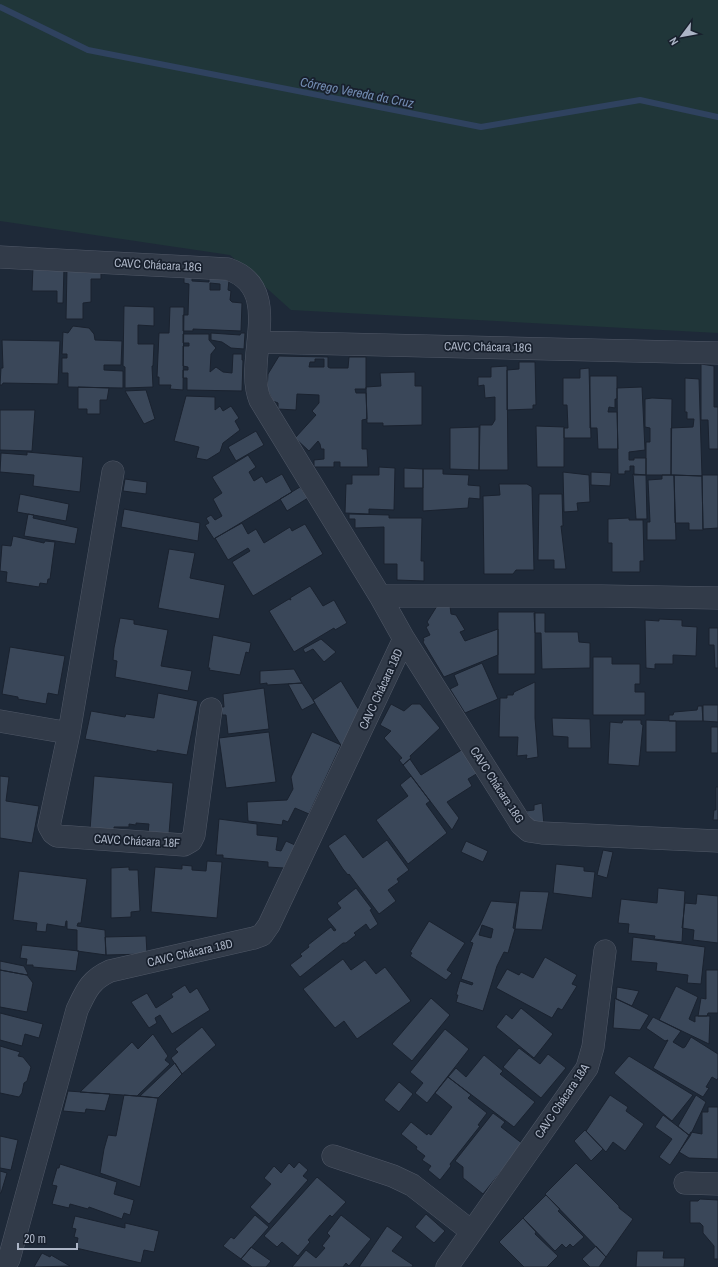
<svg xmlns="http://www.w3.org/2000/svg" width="718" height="1267" viewBox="0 0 718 1267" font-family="'Archivo Narrow',sans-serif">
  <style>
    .green { fill: #203639 }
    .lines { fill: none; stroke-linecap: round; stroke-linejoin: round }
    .stream { stroke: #2f425f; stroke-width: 6 }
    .building { fill: #3a4759; stroke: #1a222f; fill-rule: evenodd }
    .minor-casing { stroke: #505867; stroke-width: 23 }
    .minor { stroke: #323b49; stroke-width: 22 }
    .labels { text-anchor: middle; stroke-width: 3.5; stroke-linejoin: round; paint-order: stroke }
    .street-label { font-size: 12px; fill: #acb5c6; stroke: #18202d }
    .water-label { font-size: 13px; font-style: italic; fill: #728bb1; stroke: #18202d }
  </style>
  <rect width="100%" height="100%" fill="#1e2938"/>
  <path class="green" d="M0,0H718V333L291,310L230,255L0,221Z"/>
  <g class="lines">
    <path class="stream" d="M0,7L88,50L481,127L640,100L718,117"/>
  </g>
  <path class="building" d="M33,267L64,268L63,303H57V291H32Z
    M67,268L101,270V279H91V302L83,303V319H66Z
    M184,272H192V281L209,282V273L229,280L228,290L231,291L230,300L232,302L242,303L241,331L193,329V331H183V315H188L189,284L184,283ZM210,283L220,284V290H210Z
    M124,306L154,307V326L138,325V344H154L153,366H152L153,387L125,388V367L123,366Z
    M170,307H184L183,390L170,389L171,385H159V377H157L159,333H169Z
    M73,326L89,328L94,334L95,340L122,341L121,365H104V370L123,371V388L68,387V373H62V358H67V354H62L63,332L68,333Z
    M211,333L240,335L241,333H245L244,349L231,348L222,342L211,340Z
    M183,334H209V340L216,348L211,354L210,372L216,367L223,372L232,373L233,354H242V360H243L242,391L187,390V378H183V370H188V367L183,366V346H189V343H183Z
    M2,340L60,341L58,384L3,383L2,385H0L1,368H3Z
    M279,356L328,357V367L330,368H348L349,357H366V389H355L356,393H366L367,419L362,420V449H367L368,467H340V462H334V467H314V460L324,459V449H321L320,444L318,441L309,451L295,438L316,415L312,411L319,403V395L297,394L296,410L278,409V403L273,401L267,389L268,374ZM315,359H324V367H309L310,362H315Z
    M519,362H535L536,405H533V409L507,410V370L519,369Z
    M701,364L714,366V407H718V449H709L708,420H701Z
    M507,366L508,470H479L480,425H492L495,420V397L485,398L484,385L478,386V377H491V367Z
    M589,368L591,438H564V428H568L567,405H563V378H580V369Z
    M415,372V386H422V425L383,426V423H367L366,387L381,386L380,373Z
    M590,376H617V399H615V408L609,407L608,412H617L618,449H598L597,428H590Z
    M685,378L699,379L702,476L671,475V428L693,427L694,419H687V412H685Z
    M78,387L109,388L107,400H100V414H87V409H78Z
    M642,387L645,450L629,452V460H634V458H646V475H634V466H630V471H625V474H618L617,388Z
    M146,390L155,419L144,424L125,391Z
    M186,396L215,397V410L220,406L223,411L231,406L239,418L235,421L240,430L223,443L220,452L207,460L196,458L199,447L174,441Z
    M652,398L672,399L671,475H646V442H650V428L645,427V399Z
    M0,410H35L32,451L0,450Z
    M536,426L564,427V467H537Z
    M479,427V470L450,469V428Z
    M256,431L264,445L236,461L228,447Z
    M27,452L83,457L80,492L33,486L34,475L0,472L1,453L27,455Z
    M248,455L256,467L249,472L254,481L262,476L266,483L282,474L292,492L214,539L205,525L209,523L206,518L211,515L215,520L222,516L213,499L222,493L212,477Z
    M379,467L395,468L394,510L369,509V514L345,513L346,484H352V475H379Z
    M404,468L423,469V488H404Z
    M423,469H443V474L469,475L468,485L480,486V499L469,498L468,508L423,511Z
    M563,472L589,475L590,502L577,503L578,511L564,512Z
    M591,472L611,473L610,486L591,485Z
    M633,474L646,475L647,519H636Z
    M662,475H674L676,540H647V522H650L648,480L662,479Z
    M674,475L702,476L703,530H689V523H675Z
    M702,475H718V528L703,529Z
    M125,479L147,482L146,494L123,491Z
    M499,484H527L532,487L534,570H516L513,574H484L483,496L500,495Z
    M300,487L308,498L287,511L280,499Z
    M20,494L69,504L66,521L17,512Z
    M539,494H562L563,526H561L566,569H554V560H538Z
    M124,509L200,523L198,541L121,527Z
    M28,514L34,515L33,518L78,528L75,544L24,536Z
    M349,514L389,515V518H422L421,561H424V581L397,580V564H384V527L355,528V519H349Z
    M629,518V520H643L644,561H640V572H612V543H608V519Z
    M242,523L248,534L256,529L264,543L290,527L292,531L305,524L323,554L253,596L232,562L250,551L248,548L228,560L215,538Z
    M13,536L44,543L45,541L55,542L50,579H48L47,584L40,583L39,587L6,582L7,572L0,571L2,545L11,546Z
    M169,549L195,553L190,578L225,585L219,619L158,608Z
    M310,586L323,606L334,600L347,623L335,630L334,628L294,652L269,611L289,599L291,600L290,598Z
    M437,606H450L451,614L456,615L465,630L460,632L465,641L498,629V655L444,677L423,642L424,640L423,638L430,635L426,627L429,625L427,622Z
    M498,612H535V674H498Z
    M534,613H545V632H578L579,642L590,643V668L542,669L541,633H535Z
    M120,618L134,620V624L168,630L161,666L192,671L188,691L115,677L117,661L113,660L114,648Z
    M659,619L682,620V626L697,627L696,656L673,655V664H655V669L646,668L645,620L659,621Z
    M709,628H718V668H715L714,645H709Z
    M213,635L251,643L249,653L246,652L240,675L209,670L210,668H208Z
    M321,639L336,652L324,662L313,649L305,653L303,649Z
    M10,647L65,656L58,695L48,693L46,704L18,699V697L2,694Z
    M593,657H612V664H640V684H635V692H645V715H593Z
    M482,663L498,699L465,713L450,689L458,685L454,675Z
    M294,669L302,683L267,685V683L260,684V671Z
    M341,681L359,710L342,747L313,700Z
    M535,682V718L538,757L526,759L527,755L517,756L518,737H499L500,698H507V695H513L514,692Z
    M302,683L315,703L302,710L288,684Z
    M264,688L269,729L228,734L226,715H222L221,707H224L223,694Z
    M158,693L198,701L187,755L157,750V752L85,739L91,711L125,717L126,714L154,718Z
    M391,704L404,711L412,704H420L440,728L410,756L411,758L403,765L399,760L402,758L384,738L391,731L380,725Z
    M703,705H718V722L703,721Z
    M698,706H702L703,721H669V715H673L674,712L697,710Z
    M552,718L590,719L591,748H568V737L553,736Z
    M623,720H641V724L643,725L639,766L608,764L610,722L622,723Z
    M646,720L676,721V752H646Z
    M711,727H718V753H711Z
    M269,732L276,782L226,788L219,738Z
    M312,732L341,745L309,814L295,808L288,822L283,820L282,825L248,821L247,802L287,800L293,789L291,777Z
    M463,749L478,773L468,779L472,786L447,802L459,818L452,830L403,765L410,759L421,775Z
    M0,776L9,777L6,801L39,806L32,843L0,838Z
    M94,776L173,783L169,834L148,833L149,824L136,823V825L129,824V827H114V831L90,830Z
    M411,776L430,801L426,804L447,833L408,864L376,820L408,796L400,785Z
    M716,787H718V820H713L714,810H716Z
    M542,803L544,825L534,824L526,811L534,810V805Z
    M219,819L257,824V835L278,837L276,850L281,851L286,841L295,845L284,868L268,867V862L223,858V855H216Z
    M345,834L363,858L387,840L409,870L397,879L399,882L388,890L396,901L379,914L349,874L348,875L343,869L328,846Z
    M466,841L488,851L483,862L461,852Z
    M603,850L613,852L607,878L597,875Z
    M207,861L222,862L217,918L151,912L155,867L182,869V865L192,866V870L206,871Z
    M556,864L584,867V871L595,872L592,898L553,893Z
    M129,867V870H138L140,911L131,912V917L111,918V868Z
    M19,871L87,879L81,923H78L77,926L105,930L106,955L77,951V930L67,929V921H66L65,927L47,924L46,932L36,931L37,923L13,920Z
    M356,888L372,909L370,910L378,924L370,930L366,924L354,933L356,935L346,943H343L300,977L290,965L302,956L300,954L309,947L308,945L331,927L334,931L336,930L327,919L341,908L337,903Z
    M658,888L685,891L682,942L654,939L655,936L628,933L629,924L618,923L621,899L657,903Z
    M520,891L549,892L542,930L515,929Z
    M697,894L718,896V943L693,940L694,930L682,928L685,903L696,904Z
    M491,901L517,903L513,928L515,929L508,953L504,952L497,966L483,1011L456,1002L458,995H456L460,981L472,985L473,983L461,979L473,943L470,942L480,925ZM482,925L493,929L491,938L479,935Z
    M429,921L465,943L447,970L452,973L446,980L410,956L412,953L410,952Z
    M146,936L147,954L106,955L105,937Z
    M633,937L705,947L701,984L687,983L688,975L656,971L657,963L631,961Z
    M22,945L79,951L76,971L33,967V965H26L27,959L20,958Z
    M545,957L577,975L572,984L577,986L562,1010L558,1008L552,1018L496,988L507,969L519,975L521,972L533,978Z
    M343,959L351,970L365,960L376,974L385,967L411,1001L357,1039L344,1021L335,1028L303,989Z
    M0,961L24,966L28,974L27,975L0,970Z
    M0,970L27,975L33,983L27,1012L0,1007Z
    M706,970H718V1013H708L707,1016H698L701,998L706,999Z
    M185,985L190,993L197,988L210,1010L172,1034L160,1015L155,1018L157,1023L149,1028L131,1002L147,993L156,1008L173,997L171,994Z
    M676,986L698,997L689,1019L695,1022V1016H710L709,1044L659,1020Z
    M617,987L639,991L632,1006L616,999Z
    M431,998L450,1015L412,1061L392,1044Z
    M615,998L649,1015L640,1030L613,1028Z
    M521,1008L553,1034L534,1058L496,1027L506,1014L512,1019Z
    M0,1013L43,1024L39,1038L25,1034L22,1046L0,1040Z
    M653,1017L681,1031L673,1042L683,1048L685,1047L691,1037L718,1054V1078L717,1080L712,1077L706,1087L709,1088L703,1097L653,1068L668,1040L665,1041L646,1028Z
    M202,1027L216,1045L182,1074L171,1058L178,1052L175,1049Z
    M445,1029L469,1049L427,1103L415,1093L423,1083L410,1072Z
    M153,1034L168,1056L165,1060L170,1064L137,1096L80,1092L132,1042L138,1049Z
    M0,1046L20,1052L18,1056L23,1057L31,1067L27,1081L24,1083L22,1093L19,1097L0,1093Z
    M519,1048L540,1064L548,1054L566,1068L541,1098L503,1067Z
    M484,1055L503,1071L500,1074L535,1102L514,1127L448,1077L456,1068L466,1077Z
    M629,1056L693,1095L672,1121L614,1073Z
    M175,1063L182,1074L158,1098L140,1096Z
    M448,1077L471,1095L468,1098L487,1113L478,1125L480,1126L450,1164L451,1166L440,1180L428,1170L431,1166L422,1160L425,1156L416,1149L417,1147L401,1134L411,1122L427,1135L428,1133L431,1135L452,1107L435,1093Z
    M399,1082L413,1094L399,1112L384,1100Z
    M68,1091L110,1094L105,1111L86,1109L85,1113L63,1111Z
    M124,1095L158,1098L140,1187L100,1173L104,1149L108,1135L116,1136Z
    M610,1095L628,1107L626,1111L644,1124L625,1151L613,1142L606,1152L586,1131Z
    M696,1095L706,1102L690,1136L678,1126Z
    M708,1107H718V1159L689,1158L679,1152L691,1132L702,1134V1112H708Z
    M493,1113L505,1122L501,1127L523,1144L483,1194L463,1178V1167L455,1161Z
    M663,1115L690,1136L670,1165L659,1157L672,1139L655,1127Z
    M585,1130L603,1149L591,1161L574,1141Z
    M0,1136L18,1140L11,1170L0,1168Z
    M299,1162L308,1170L303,1176L308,1180L269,1224L250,1207L271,1184L264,1178L274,1166L281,1173L289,1163L294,1168Z
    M576,1163L619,1206V1208L633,1219L606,1257L545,1194Z
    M60,1164L117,1182L114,1194L134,1200L130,1215L124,1213L122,1219L89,1207L88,1209L70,1204L69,1208L52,1204L57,1186L52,1185L57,1168H59Z
    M0,1171L7,1173L1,1193H0Z
    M317,1177L346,1202L332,1217L330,1215L308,1240L310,1242L298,1256L282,1242L277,1247L264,1236Z
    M546,1195L560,1209L558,1211L584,1237L573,1247L570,1244L566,1248L562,1244L555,1251L523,1218Z
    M700,1199L718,1200V1259H714V1246L703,1233V1226L700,1223H690V1201H698Z
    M426,1214L445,1231L434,1243L415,1227Z
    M255,1215L269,1227L241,1259L223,1246L231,1237L234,1239Z
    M341,1215L371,1239L349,1266L346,1263L343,1267H292L306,1250L316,1258L325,1248L322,1246L330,1236L327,1233Z
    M75,1216L125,1228V1223L159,1231L154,1252L144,1250L141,1263L76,1248L78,1238L74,1237L76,1229L72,1228Z
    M523,1218L536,1232L535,1234L558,1256L547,1267H524L499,1242Z
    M387,1226L403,1237L392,1251L413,1265L412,1267H359Z
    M596,1246L606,1257L599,1267H590L582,1259Z
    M251,1247L271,1261L266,1267H252L241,1259Z
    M637,1251H664L663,1258H685L684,1267H636Z
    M42,1253L50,1257L51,1255L70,1266L34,1267Z"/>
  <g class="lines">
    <g class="minor-casing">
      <path id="minor" d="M0,257L228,269C286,289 243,359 260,400L380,596L404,639L521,824L529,831L542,833L718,841
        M259,342L718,353
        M380,596H602L718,598
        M0,721L69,733L113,472
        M69,733L49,826L53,833L57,836L184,845L191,841L194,835L211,709
        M333,1156L393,1176L412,1185L471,1231
        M685,1183L718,1184
        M4,1267L9,1259L77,1010C86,991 90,980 110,971L254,938L262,935L269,925L404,639
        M447,1267L587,1068L593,1047L605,951"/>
    </g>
    <use href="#minor" class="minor"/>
  </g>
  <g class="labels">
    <g class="street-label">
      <text transform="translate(158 265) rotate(3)" y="4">CAVC Chácara 18G</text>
      <text transform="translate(488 347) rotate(1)" y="4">CAVC Chácara 18G</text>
      <text transform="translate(381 689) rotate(-65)" y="4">CAVC Chácara 18D</text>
      <text transform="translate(497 785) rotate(57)" y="4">CAVC Chácara 18G</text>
      <text transform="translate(137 841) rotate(3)" y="4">CAVC Chácara 18F</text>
      <text transform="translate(190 953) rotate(-13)" y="4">CAVC Chácara 18D</text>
      <text transform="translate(562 1101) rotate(-56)" y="4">CAVC Chácara 18A</text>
    </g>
    <g class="water-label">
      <text transform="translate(357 92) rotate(11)" y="5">Córrego Vereda da Cruz</text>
    </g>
  </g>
  <g transform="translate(682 36) rotate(238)" stroke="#18202d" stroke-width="3" paint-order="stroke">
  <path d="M0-3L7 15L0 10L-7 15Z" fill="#acb5c6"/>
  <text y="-6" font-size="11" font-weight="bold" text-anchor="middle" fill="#acb5c6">N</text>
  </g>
  <path d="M18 1243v6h59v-6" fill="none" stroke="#acb5c6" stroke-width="2"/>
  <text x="24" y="1243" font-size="12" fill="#acb5c6" stroke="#18202d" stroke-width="3" paint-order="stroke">20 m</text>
</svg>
